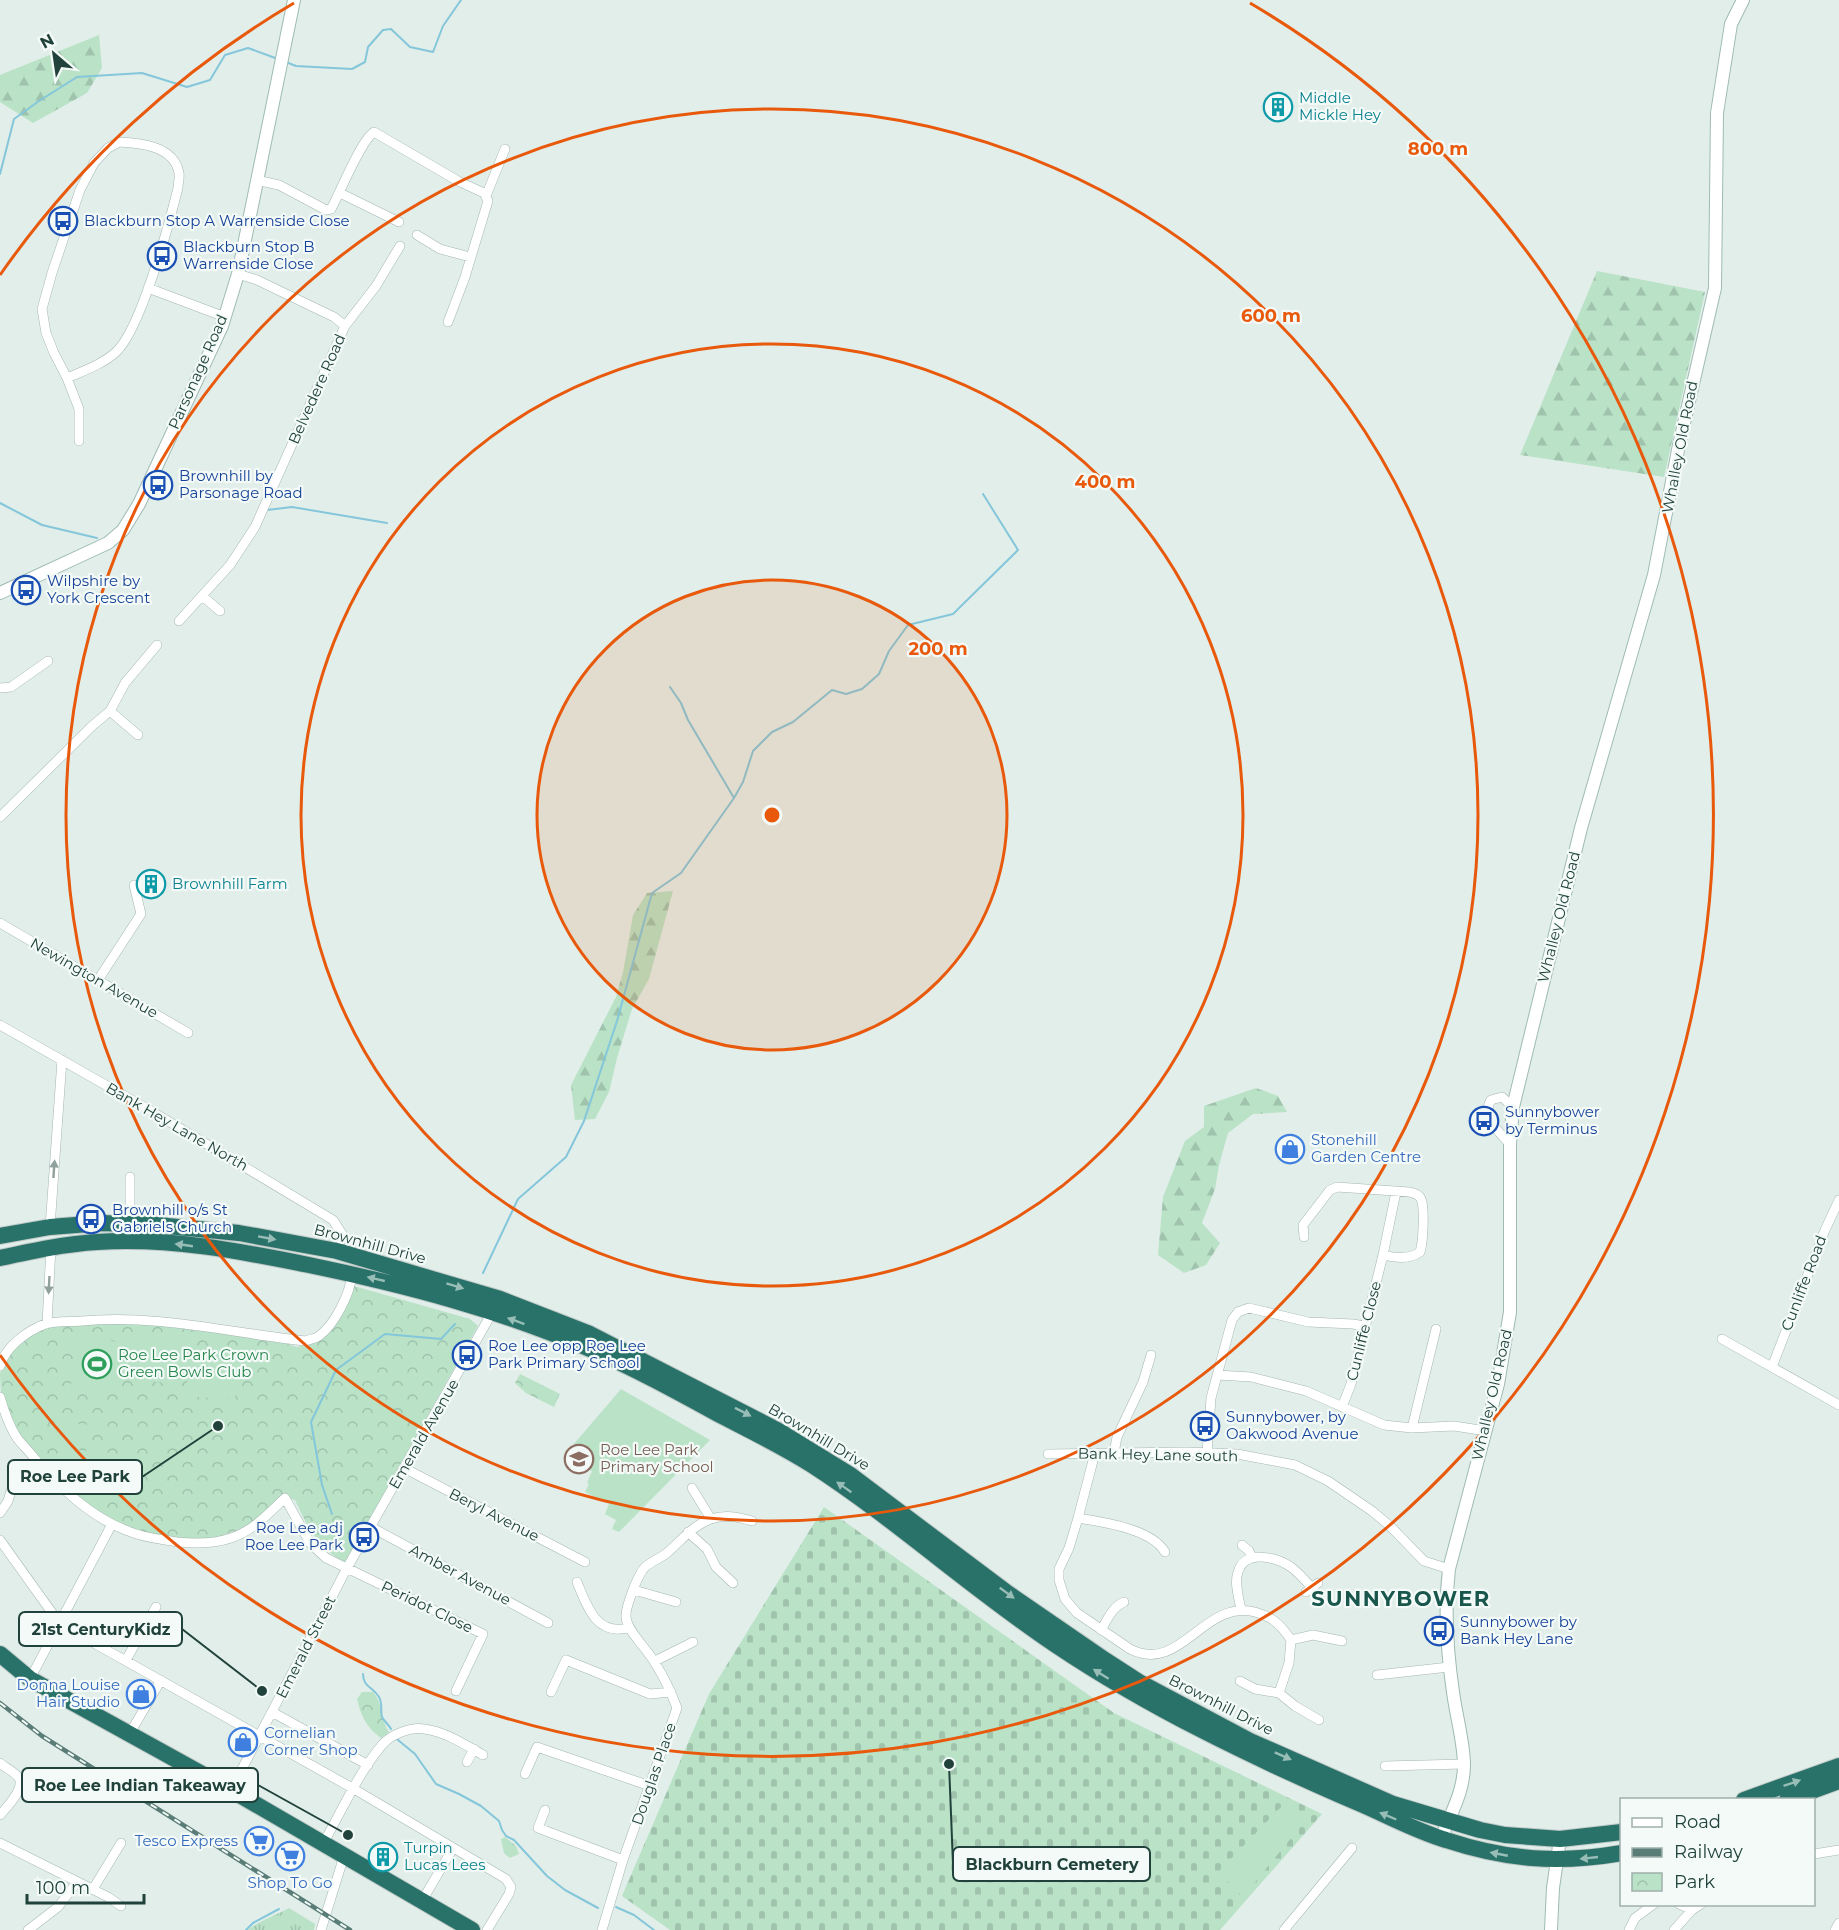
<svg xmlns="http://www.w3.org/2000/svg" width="1839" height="1930" viewBox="0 0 1839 1930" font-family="Montserrat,sans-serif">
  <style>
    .grass { fill: url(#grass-tufts) }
    .forest { fill: url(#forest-firs) }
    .cemetery { fill: url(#cemetery-stones) }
    .park { fill: url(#park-crowns) }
    .garden { fill: #b9e2c7 }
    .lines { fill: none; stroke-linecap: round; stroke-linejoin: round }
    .stream { stroke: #84c6da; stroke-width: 2 }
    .street-casing { stroke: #a4b7b2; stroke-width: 10 }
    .secondary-casing { stroke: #9fbbb4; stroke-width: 14 }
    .highway-casing { stroke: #c1cac8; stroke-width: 18 }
    .street { stroke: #fff; stroke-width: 9 }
    .secondary { stroke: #fff; stroke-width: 12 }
    .highway { stroke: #287269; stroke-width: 16 }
    .rail-casing { stroke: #5a7d77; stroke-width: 4.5 }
    .rail { stroke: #f3faf7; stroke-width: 2; stroke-dasharray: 7; stroke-linecap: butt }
    .oneway { fill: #90a09d }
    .oneway2 { fill: #98bdb7 }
    .ring { fill: none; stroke: #e8590c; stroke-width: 3 }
    .labels { text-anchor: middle; stroke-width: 4.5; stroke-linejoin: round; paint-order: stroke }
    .culture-label { font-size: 15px; fill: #0d838f; stroke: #f3faf7; text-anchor: start }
    .transit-label { font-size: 15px; fill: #164399; stroke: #f3faf7; text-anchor: start }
    .street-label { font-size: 15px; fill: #20423b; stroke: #f3faf7 }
    .shop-label { font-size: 15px; fill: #366cbe; stroke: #f3faf7; text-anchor: start }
    .leisure-label { font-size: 15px; fill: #27864d; stroke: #f3faf7; text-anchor: start }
    .education-label { font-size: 15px; fill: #785e54; stroke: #f3faf7; text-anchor: start }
    .district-label { font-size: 21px; font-weight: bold; letter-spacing: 1.5px; fill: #19574d; stroke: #f3faf7 }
    .centre { fill: #e8590c; stroke: #f3faf7; stroke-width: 3 }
    .ring-label { font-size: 18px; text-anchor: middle; font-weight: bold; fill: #e8590c; stroke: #f3faf7; stroke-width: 4.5; stroke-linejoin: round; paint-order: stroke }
    .leader { fill: none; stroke: #20423b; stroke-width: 2 }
    .callout-dot { fill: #20423b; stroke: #f3faf7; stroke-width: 2 }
    .callout { fill: #f3faf7; stroke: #20423b; stroke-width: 2 }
    .callout-label { font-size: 16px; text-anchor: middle; font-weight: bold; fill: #20423b }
  </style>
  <defs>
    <pattern id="grass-tufts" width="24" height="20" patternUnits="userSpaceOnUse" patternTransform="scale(1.5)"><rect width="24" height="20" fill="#b9e2c7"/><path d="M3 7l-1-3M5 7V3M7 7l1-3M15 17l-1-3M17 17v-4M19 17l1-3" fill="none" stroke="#9fc3ac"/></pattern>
    <pattern id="forest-firs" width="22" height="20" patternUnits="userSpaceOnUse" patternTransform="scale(1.5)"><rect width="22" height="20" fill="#b9e2c7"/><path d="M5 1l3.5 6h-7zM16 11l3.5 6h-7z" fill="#9fc3ac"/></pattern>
    <pattern id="cemetery-stones" width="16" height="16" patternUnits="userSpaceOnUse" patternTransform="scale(1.5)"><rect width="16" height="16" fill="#b9e2c7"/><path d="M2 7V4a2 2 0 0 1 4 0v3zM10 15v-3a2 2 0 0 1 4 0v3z" fill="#9fc3ac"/></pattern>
    <pattern id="park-crowns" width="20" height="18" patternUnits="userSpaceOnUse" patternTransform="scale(1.5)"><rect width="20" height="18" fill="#b9e2c7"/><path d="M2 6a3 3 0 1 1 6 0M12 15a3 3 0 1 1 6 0" fill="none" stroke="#9fc3ac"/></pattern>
  </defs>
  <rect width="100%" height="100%" fill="#e2eeea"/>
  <path class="grass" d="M289,1908L315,1924L314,1930H248C255,1923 278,1914 289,1908Z"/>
  <path class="forest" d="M99,35L102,68L87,93L33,123L0,102V75Z
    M1597,271L1705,292L1664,477L1520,455Z
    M673,891L649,979L632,1009L617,1058L609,1092L595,1119L575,1120L571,1085L616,997L623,972L633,915L647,893Z
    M1256,1088L1278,1096L1287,1112L1253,1114L1228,1133L1219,1165L1215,1189L1202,1223L1220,1243L1206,1265L1184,1273L1158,1255L1163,1197L1185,1141L1204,1127V1106Z"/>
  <path class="cemetery" d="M824,1507L1114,1713L1322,1814L1220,1930H670L622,1896L709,1694Z"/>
  <path class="park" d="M354,1286L470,1319L478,1326L345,1563C317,1547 308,1528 295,1500L280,1495L279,1501L253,1524L216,1538L182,1539L145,1532L110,1520L60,1484L18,1437L1,1394L0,1374L4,1357L15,1346L34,1333L53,1327L81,1324L112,1323L172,1326L282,1342L297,1347L312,1343L334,1328Z
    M520,1374L560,1394L554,1407L526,1393L515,1383Z
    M362,1692H373C383,1703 380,1718 389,1732L381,1738C366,1727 361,1716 357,1699Z
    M505,1837L516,1846L519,1854L510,1858L504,1853L501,1839Z"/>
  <path class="garden" d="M134,1332L182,1336L178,1384L130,1380Z
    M75,1338L123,1342L119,1390L71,1387Z
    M190,1348L238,1352L235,1400L186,1396Z
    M621,1389L710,1440L619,1532L612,1529L616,1520L605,1514L609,1504L585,1492L589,1484L587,1483L592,1471L580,1464L585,1454L573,1445Z
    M52,1422L92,1425L90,1444L50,1441Z
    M68,1449L112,1453L110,1475L65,1470Z
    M1284,1804L1301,1826L1243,1897L1218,1872Z"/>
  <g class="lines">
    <path class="stream" d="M286,62L296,66L352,69L365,62L368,47L383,30L391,29L410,47L433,52L443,26L461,0
      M0,174L14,119L39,101L77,77L142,73L187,87L210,80L225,55L248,48L278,59
      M0,503L42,525L97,538
      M267,510L292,507L387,523
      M670,687L681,703L688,720L734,798
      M483,1273L518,1199L566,1157L584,1121L617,1021L652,893L681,873L734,798L743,782L753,751L772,732L793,722L832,690L846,694L862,689L879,674L889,651L908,625L953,614L1018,550L983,494
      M332,1514L322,1485L311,1422L336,1370L385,1334L441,1339L455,1324
      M363,1674C363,1687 373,1687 379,1697C383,1704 380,1710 382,1717C384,1721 389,1725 391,1729
      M398,1740L415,1754L436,1784L459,1794L481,1806L499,1821L502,1830L506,1836L514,1840L547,1876L565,1890L598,1908
      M616,1907L634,1915L654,1930
      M246,1930L253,1923L279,1909"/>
    <g class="street-casing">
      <path id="street" d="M119,142C141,143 174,146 179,173C180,177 178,183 178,188C169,224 141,329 116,352C103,364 83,371 67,378L54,353L46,333L42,309L52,273L80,190L94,163L108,148Z
        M256,180L279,185L326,210L331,209C340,193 361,140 374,132L458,181L484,193L488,201L465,277L448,322
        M340,193L399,222
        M486,196L505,149
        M417,235L440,249L470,257
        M238,274L257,280L334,317L345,326
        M148,288L225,317
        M67,378L79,409V441
        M202,596L220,611
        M179,621L230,565L255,527L345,326L376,286L400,246
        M0,688L11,687L48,661
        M110,711L138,735
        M0,817L92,726L110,711L125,683L157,645
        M0,923L188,1033
        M98,980L141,914L134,885
        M0,1025L153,1112L333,1220L342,1234L341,1240
        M1510,1144C1499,1133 1481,1115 1491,1100L1502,1097L1513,1107
        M130,1224V1177
        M50,1227L62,1060
        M1304,1237L1303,1225L1330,1190L1337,1187L1409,1192C1414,1193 1419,1194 1421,1199C1425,1208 1423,1243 1420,1252C1409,1260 1395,1258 1383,1255L1351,1384L1342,1407
        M1383,1255L1396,1192
        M47,1324L51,1247
        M1722,1339L1839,1405
        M0,1366C5,1347 27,1331 45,1324C56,1321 71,1322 82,1321C157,1314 231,1333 306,1341C310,1339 315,1339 319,1336C335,1324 350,1294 352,1274
        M1772,1367L1825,1230L1839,1200
        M1217,1375L1251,1377L1306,1391L1384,1425L1412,1428L1454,1426L1486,1431
        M0,1397C4,1411 9,1426 17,1438C23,1446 30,1452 35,1459C62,1489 90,1517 128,1531C144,1538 160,1539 177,1542C195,1544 213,1544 231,1538C253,1531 269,1513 285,1498L310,1543L326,1558L483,1634L456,1691
        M1412,1428L1436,1329
        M1095,1453L1078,1518L1069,1548L1059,1569V1580L1065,1599L1077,1613L1130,1649C1181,1675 1203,1599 1255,1612C1273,1617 1281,1625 1291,1640
        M1114,1453L1117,1437L1143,1382L1151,1355
        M1207,1453L1211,1398L1232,1320L1238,1312L1249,1308L1308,1322L1353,1324L1364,1326
        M1048,1454L1187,1452L1237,1454L1295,1465L1328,1481L1372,1511L1390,1526L1424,1561L1449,1569
        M404,1468L585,1562
        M692,1488L711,1519
        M0,1513L8,1501L11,1491
        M1078,1518C1103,1522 1152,1529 1165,1552
        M371,1527L548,1623
        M688,1532L707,1549L716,1567L733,1583
        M0,1540L60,1624L354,1789L506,1879L511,1887L509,1894L487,1930
        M1242,1545L1249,1551L1252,1558
        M577,1582C587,1606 596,1636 628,1628
        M634,1590L676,1602
        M1306,1592L1318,1583
        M1241,1610C1239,1598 1234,1583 1238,1572C1245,1549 1276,1557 1291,1567C1299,1573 1305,1580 1311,1587
        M1101,1630C1108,1619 1112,1607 1124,1602
        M126,1660L156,1607
        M655,1661L693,1642
        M1377,1675L1449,1667
        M30,1679L112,1524
        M1240,1681L1255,1689L1279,1693L1295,1706L1319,1720
        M551,1692L566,1660L650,1694L671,1692
        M1279,1693L1289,1663L1291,1640L1313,1635L1342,1641
        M272,1712L368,1765
        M130,1733L161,1680
        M467,1762L474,1749
        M0,1763C6,1768 15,1772 19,1778C25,1789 6,1808 0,1815
        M1385,1766L1464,1764
        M525,1774L537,1747L650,1786
        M231,1790L347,1568L493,1311
        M545,1810L538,1828L623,1860
        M0,1843L108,1897L121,1906
        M323,1844C341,1812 359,1772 382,1745C391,1734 411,1727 424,1729C446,1732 464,1744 483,1755
        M1814,1854L1839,1850
        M93,1889L121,1843
        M422,1901L453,1848
        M1679,1904L1692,1910
        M28,1930L58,1907L77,1882
        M321,1930L344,1856
        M602,1930L623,1860L677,1708C671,1692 664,1677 655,1663C648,1650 627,1631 626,1617C625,1608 638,1574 645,1567C652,1561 661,1558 668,1552C682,1540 693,1525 711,1519C725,1514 738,1517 752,1521
        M1284,1930L1352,1848
        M1629,1930L1635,1918L1654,1904
        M1674,1930L1692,1910L1701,1904
        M1835,1930L1839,1923"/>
    </g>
    <g class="secondary-casing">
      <path id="secondary" d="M0,593L108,543L123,530L139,504L222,326L238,274L294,0
        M1441,1839C1450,1815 1464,1792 1464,1765C1464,1743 1456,1715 1453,1692C1447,1651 1444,1611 1449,1569L1498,1384L1510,1312V1144L1513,1107L1581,828L1654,575L1679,445L1715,288L1717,113L1731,24L1743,0
        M1551,1930L1553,1888L1560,1839"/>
    </g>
    <g class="highway-casing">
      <path id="highway" d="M0,1236L50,1227L102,1223L157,1225L239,1233L337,1251L500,1299L590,1334L779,1431L849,1474L1006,1592L1105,1660L1139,1682L1250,1741L1393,1804L1480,1830L1505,1835L1560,1839L1622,1832
        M0,1258C32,1251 64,1244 97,1242C168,1237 240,1251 309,1265C405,1285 501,1310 590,1349C634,1368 676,1391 718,1414C749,1430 782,1446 812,1465C897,1520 972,1589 1056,1645C1150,1708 1252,1757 1356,1802C1385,1814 1415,1831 1446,1840C1507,1860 1558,1864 1622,1853
        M0,1654L30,1679L231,1790L472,1930
        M1744,1800L1839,1766
        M1787,1800L1839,1781"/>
    </g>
    <use href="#street" class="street"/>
    <use href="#secondary" class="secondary"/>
    <use href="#highway" class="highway"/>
    <g class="rail-casing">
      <path id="rail" d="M0,1703L42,1736L350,1930"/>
    </g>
    <use href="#rail" class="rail"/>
  </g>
  <defs><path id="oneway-solid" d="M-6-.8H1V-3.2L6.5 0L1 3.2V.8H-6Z" transform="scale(1.5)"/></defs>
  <g class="oneway">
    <use href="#oneway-solid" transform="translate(54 1169) rotate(-86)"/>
    <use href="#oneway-solid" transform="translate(49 1285) rotate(93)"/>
  </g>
  <g class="oneway2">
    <use href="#oneway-solid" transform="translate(267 1238) rotate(10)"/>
    <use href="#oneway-solid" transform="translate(184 1245) rotate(-172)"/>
    <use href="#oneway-solid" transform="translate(376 1279) rotate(-167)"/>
    <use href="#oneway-solid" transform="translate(455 1286) rotate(17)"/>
    <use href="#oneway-solid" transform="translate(516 1321) rotate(-160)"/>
    <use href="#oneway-solid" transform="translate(743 1412) rotate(27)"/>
    <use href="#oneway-solid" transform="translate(844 1487) rotate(-145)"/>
    <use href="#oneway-solid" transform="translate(1007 1593) rotate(36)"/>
    <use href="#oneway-solid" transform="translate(1101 1674) rotate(-148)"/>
    <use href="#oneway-solid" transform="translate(1283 1756) rotate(24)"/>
    <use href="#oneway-solid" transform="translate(1792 1783) rotate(-19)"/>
    <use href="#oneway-solid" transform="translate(1388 1816) rotate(-157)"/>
    <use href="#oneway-solid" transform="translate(1499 1854) rotate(-169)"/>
    <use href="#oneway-solid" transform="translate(1589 1858) rotate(174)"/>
  </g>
  <circle cx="772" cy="815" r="235" fill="#e8590c" fill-opacity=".12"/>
  <g class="ring">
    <circle cx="772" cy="815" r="235"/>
    <circle cx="772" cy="815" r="471"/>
    <circle cx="772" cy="815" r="706"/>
    <path d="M0 275A942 942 0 0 1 294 3M1250 3A942 942 0 1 1 0 1355"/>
  </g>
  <defs>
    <g id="building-ring" transform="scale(1.5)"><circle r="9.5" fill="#f3faf7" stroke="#0f9aa8" stroke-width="1.5"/><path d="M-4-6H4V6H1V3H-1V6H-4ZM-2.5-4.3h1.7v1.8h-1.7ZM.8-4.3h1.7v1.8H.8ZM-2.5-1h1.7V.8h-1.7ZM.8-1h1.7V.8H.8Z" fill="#0f9aa8"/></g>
    <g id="bus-ring" transform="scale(1.5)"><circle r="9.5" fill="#f3faf7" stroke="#1a4fb4" stroke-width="1.5"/><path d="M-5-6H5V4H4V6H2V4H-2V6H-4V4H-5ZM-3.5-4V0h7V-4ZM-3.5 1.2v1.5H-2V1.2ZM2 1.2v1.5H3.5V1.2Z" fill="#1a4fb4"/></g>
    <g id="shop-ring" transform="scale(1.5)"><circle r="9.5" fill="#f3faf7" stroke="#3f7fe0" stroke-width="1.5"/><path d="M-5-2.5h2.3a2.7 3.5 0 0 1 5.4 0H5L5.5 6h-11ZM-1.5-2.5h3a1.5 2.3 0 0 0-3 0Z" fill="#3f7fe0"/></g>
    <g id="stadium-ring" transform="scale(1.5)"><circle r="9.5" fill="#f3faf7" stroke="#2e9e5b" stroke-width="1.5"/><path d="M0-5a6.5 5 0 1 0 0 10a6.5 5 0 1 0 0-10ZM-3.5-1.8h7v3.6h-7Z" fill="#2e9e5b"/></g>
    <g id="school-ring" transform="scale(1.5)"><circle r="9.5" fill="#f3faf7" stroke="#8d6e63" stroke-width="1.5"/><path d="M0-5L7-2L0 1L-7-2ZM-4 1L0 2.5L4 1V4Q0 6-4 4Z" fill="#8d6e63"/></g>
    <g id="supermarket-ring" transform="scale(1.5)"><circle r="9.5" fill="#f3faf7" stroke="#3f7fe0" stroke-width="1.5"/><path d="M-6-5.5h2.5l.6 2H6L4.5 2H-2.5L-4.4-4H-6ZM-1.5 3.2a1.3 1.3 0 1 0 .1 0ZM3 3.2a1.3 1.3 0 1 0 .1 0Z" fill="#3f7fe0"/></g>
  </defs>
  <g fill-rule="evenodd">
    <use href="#building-ring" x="1278" y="107"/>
    <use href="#bus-ring" x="63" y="221"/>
    <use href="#bus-ring" x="162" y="256"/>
    <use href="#bus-ring" x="158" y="485"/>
    <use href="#bus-ring" x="26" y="590"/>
    <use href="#building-ring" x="151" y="884"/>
    <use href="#bus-ring" x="1484" y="1121"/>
    <use href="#shop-ring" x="1290" y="1149"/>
    <use href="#bus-ring" x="91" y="1219"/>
    <use href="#bus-ring" x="467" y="1355"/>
    <use href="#stadium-ring" x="97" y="1364"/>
    <use href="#bus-ring" x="1205" y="1426"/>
    <use href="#school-ring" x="579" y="1459"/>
    <use href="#bus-ring" x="364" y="1537"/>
    <use href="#bus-ring" x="1439" y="1631"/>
    <use href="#shop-ring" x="141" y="1694"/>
    <use href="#shop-ring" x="243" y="1742"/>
    <use href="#supermarket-ring" x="259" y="1841"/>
    <use href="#supermarket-ring" x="290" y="1856"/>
    <use href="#building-ring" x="383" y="1857"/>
  </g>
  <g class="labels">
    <g class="culture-label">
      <text x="1299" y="103">Middle<tspan x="1299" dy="17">Mickle Hey</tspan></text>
      <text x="172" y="889">Brownhill Farm</text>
      <text x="404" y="1853">Turpin<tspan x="404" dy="17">Lucas Lees</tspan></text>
    </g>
    <g class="transit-label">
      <text x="84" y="226">Blackburn Stop A Warrenside Close</text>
      <text x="183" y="252">Blackburn Stop B<tspan x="183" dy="17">Warrenside Close</tspan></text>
      <text x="179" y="481">Brownhill by<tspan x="179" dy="17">Parsonage Road</tspan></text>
      <text x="47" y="586">Wilpshire by<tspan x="47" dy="17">York Crescent</tspan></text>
      <text x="1505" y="1117">Sunnybower<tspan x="1505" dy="17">by Terminus</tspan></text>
      <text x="112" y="1215">Brownhill o/s St<tspan x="112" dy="17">Gabriels Church</tspan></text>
      <text x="488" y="1351">Roe Lee opp Roe Lee<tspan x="488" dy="17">Park Primary School</tspan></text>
      <text x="1226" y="1422">Sunnybower, by<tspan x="1226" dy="17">Oakwood Avenue</tspan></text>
      <text x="343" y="1533" text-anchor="end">Roe Lee adj<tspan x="343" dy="17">Roe Lee Park</tspan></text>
      <text x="1460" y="1627">Sunnybower by<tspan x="1460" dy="17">Bank Hey Lane</tspan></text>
    </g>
    <g class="street-label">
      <text transform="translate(198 372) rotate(-66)" y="5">Parsonage Road</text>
      <text transform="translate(317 389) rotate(-66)" y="5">Belvedere Road</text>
      <text transform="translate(1680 447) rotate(-79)" y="5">Whalley Old Road</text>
      <text transform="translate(1559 917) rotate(-76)" y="5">Whalley Old Road</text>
      <text transform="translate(94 978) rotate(30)" y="5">Newington Avenue</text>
      <text transform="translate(177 1127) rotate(30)" y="5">Bank Hey Lane North</text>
      <text transform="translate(370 1244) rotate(15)" y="5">Brownhill Drive</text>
      <text transform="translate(1804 1283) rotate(-69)" y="5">Cunliffe Road</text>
      <text transform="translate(1364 1331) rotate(-76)" y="5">Cunliffe Close</text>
      <text transform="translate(1492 1395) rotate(-77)" y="5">Whalley Old Road</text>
      <text transform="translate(424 1434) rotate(-60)" y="5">Emerald Avenue</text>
      <text transform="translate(819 1437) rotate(31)" y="5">Brownhill Drive</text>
      <text transform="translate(1158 1455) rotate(1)" y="5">Bank Hey Lane south</text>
      <text transform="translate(494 1515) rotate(27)" y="5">Beryl Avenue</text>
      <text transform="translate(460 1575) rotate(28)" y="5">Amber Avenue</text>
      <text transform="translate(427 1607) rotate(26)" y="5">Peridot Close</text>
      <text transform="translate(306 1647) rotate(-63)" y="5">Emerald Street</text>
      <text transform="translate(1221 1705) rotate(27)" y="5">Brownhill Drive</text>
      <text transform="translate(654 1774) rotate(-71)" y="5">Douglas Place</text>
    </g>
    <g class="shop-label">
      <text x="1311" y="1145">Stonehill<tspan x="1311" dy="17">Garden Centre</tspan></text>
      <text x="120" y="1690" text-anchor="end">Donna Louise<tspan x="120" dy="17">Hair Studio</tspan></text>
      <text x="264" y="1738">Cornelian<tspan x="264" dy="17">Corner Shop</tspan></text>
      <text x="238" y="1846" text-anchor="end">Tesco Express</text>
      <text x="290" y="1888" text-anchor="middle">Shop To Go</text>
    </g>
    <g class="leisure-label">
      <text x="118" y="1360">Roe Lee Park Crown<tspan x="118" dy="17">Green Bowls Club</tspan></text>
    </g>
    <g class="education-label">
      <text x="600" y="1455">Roe Lee Park<tspan x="600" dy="17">Primary School</tspan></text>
    </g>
    <g class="district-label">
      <text x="1401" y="1606">SUNNYBOWER</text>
    </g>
  </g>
  <circle cx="772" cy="815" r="9" class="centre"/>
  <g class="ring-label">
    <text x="1438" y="155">800 m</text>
    <text x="1271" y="322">600 m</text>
    <text x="1105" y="488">400 m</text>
    <text x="938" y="655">200 m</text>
  </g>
  <path class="leader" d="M218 1426L142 1477M262 1691L182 1629M348 1835L258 1785M949 1764L953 1864"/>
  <g class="callout-dot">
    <circle cx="218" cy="1426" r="6"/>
    <circle cx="262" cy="1691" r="6"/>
    <circle cx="348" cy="1835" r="6"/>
    <circle cx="949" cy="1764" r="6"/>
  </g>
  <g class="callout">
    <rect x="8" y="1460" width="134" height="34" rx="6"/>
    <rect x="19" y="1612" width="163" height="34" rx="6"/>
    <rect x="22" y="1768" width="236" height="34" rx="6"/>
    <rect x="953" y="1847" width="197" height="34" rx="6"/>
  </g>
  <g class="callout-label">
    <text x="75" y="1482">Roe Lee Park</text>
    <text x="101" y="1635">21st CenturyKidz</text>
    <text x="140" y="1791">Roe Lee Indian Takeaway</text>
    <text x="1052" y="1870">Blackburn Cemetery</text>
  </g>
  <rect x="1620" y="1798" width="195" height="108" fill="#f3faf7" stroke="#9fb0ac" stroke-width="1.5"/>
  <rect x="1632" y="1818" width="30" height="9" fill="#ffffff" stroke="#9fb0ac" stroke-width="1.5"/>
  <text x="1674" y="1828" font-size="18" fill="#20423b">Road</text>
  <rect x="1632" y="1848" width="30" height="9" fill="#5a7d77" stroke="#9fb0ac" stroke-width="1.5"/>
  <text x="1674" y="1858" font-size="18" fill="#20423b">Railway</text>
  <rect x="1632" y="1873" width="30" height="18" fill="url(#park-crowns)" stroke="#9fb0ac" stroke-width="1.5"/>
  <text x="1674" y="1888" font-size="18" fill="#20423b">Park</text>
  <g transform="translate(54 54) rotate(331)" stroke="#f3faf7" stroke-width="4.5" paint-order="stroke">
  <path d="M0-4.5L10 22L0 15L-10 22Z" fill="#20423b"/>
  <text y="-9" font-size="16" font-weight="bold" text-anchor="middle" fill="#20423b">N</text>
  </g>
  <path d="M27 1894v9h117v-9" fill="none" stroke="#20423b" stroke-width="3"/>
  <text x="36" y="1894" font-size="18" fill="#20423b" stroke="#f3faf7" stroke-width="4.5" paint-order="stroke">100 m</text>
</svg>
